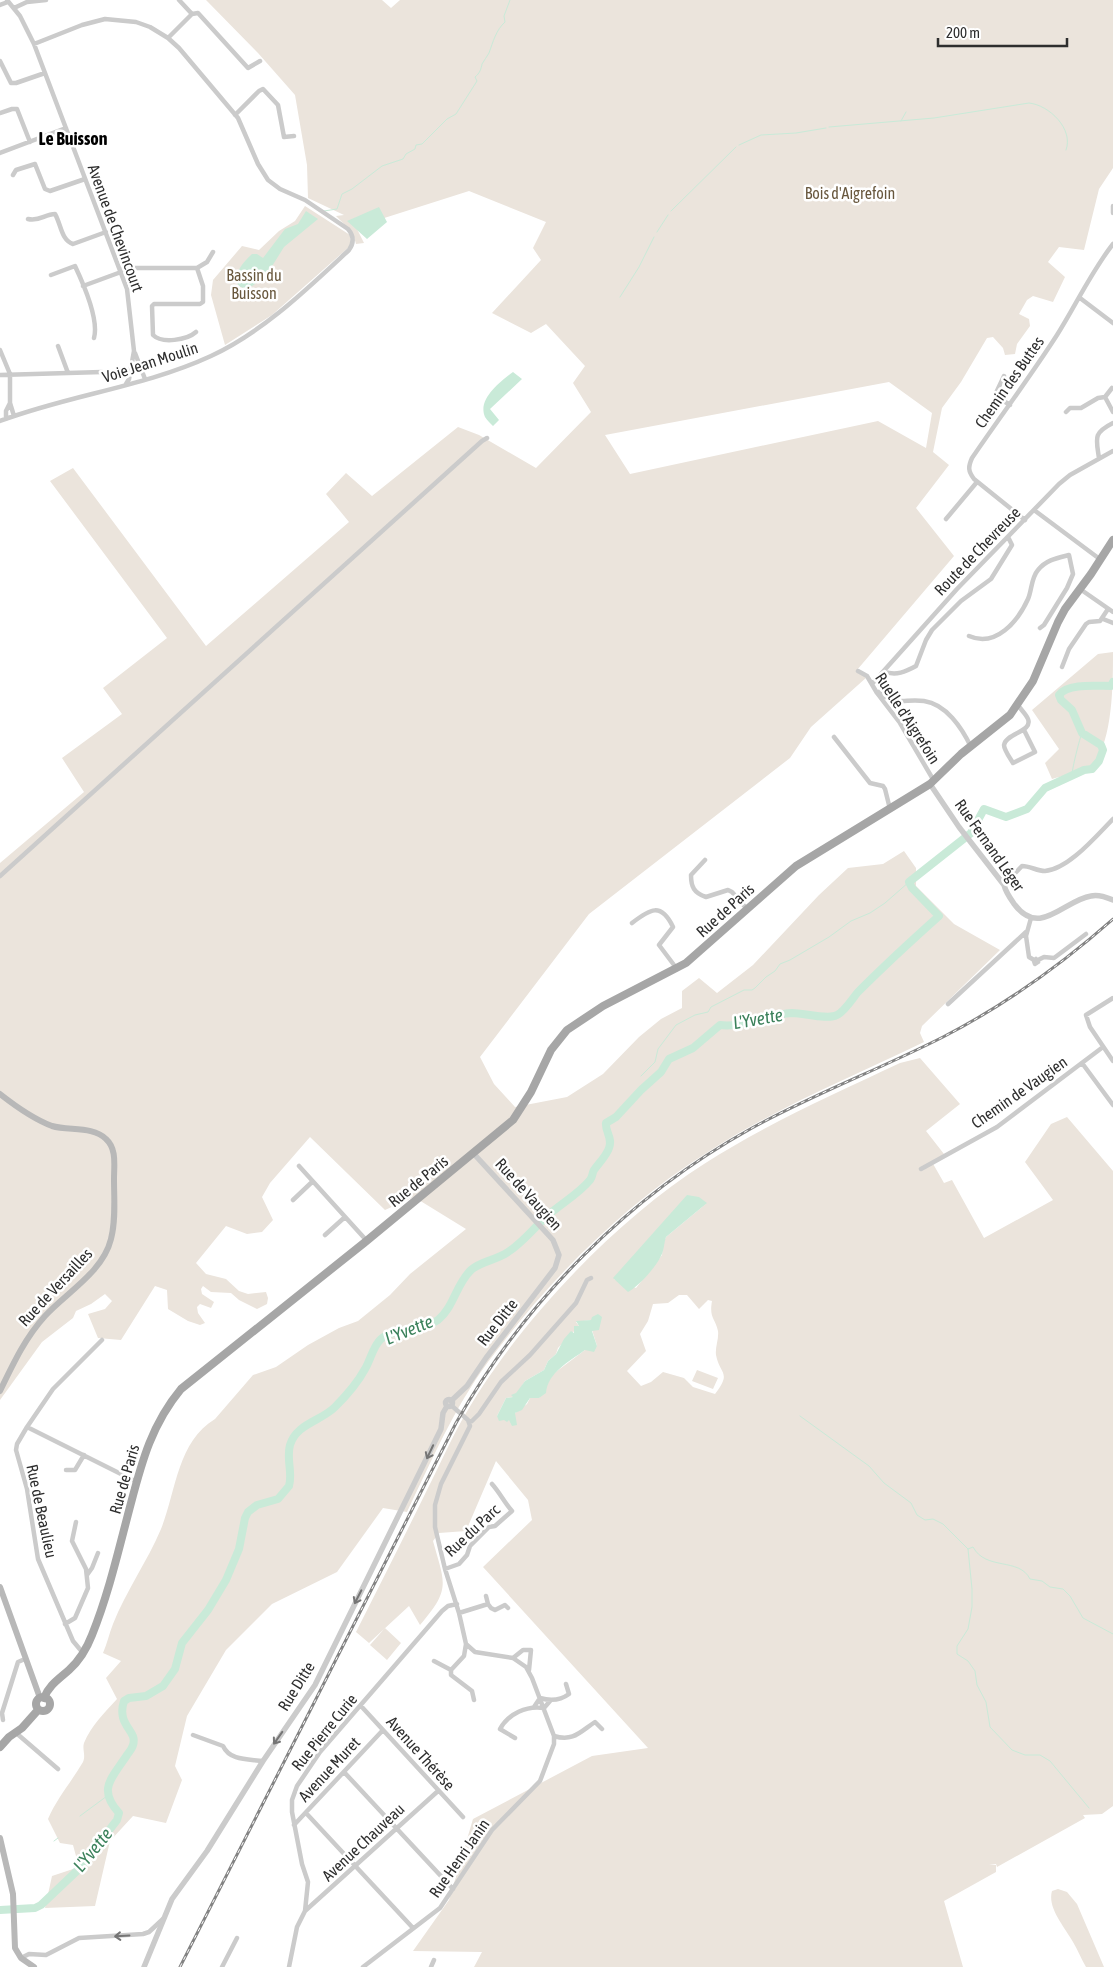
<svg xmlns="http://www.w3.org/2000/svg" width="1113" height="1967" viewBox="0 0 1113 1967" font-family="'Asap Condensed',sans-serif">
  <style>
    .green { fill: #ebe4dc; fill-rule: evenodd }
    .water { fill: #c9ead8 }
    .lines { fill: none; stroke-linecap: round; stroke-linejoin: round }
    .stream { stroke: #c9ead8; stroke-width: 1 }
    .river { stroke: #c9ead8; stroke-width: 8 }
    .minor { stroke: #cbcbcb; stroke-width: 4.5 }
    .tertiary { stroke: #cbcbcb; stroke-width: 5.5 }
    .secondary { stroke: #b8b8b8; stroke-width: 6 }
    .primary { stroke: #a6a6a6; stroke-width: 8 }
    .rail-casing { stroke: #838383; stroke-width: 3 }
    .rail { stroke: #fff; stroke-width: 1; stroke-dasharray: 4; stroke-linecap: butt }
    .oneway { stroke: #757575 }
    .labels { text-anchor: middle; stroke-width: 5; stroke-linejoin: round; paint-order: stroke }
    .park-label { font-size: 16px; fill: #68573d; stroke: #fff }
    .street-label { font-size: 16px; fill: #2e2e2e; stroke: #fff }
    .neighbourhood-label { font-size: 18px; font-weight: bold; fill: #000; stroke: #fff }
    .water-label { font-size: 18px; font-style: italic; fill: #3b815b; stroke: #fff }
  </style>
  <rect width="100%" height="100%" fill="#fff"/>
  <path class="green" d="M206,0H382L391,8L400,0H1113V168L1099,189L1084,250L1059,247L1048,262L1065,277L1053,302L1033,296L1027,300L1019,314L1029,319L1030,326L1017,344L1015,354L1005,355L1003,348L993,337L987,338L961,382L942,408L933,452L949,465L916,508L954,556L857,670L867,677L811,727L790,758L589,914L480,1057L494,1084L515,1107L567,1097L603,1074L639,1037L661,1019L682,1008V991L699,978L717,993L753,965L819,895L848,868L883,864L904,851L916,868V886L954,924L1000,950L922,1026L920,1033L924,1042C851,1077 776,1108 708,1152C622,1206 548,1281 488,1362C454,1408 431,1462 407,1512L383,1508L337,1572L272,1604L226,1650L187,1716L175,1766L182,1780L166,1823L133,1816L110,1841L95,1906L45,1908L52,1876L79,1867L73,1845L60,1843L48,1819C57,1798 72,1781 83,1762C86,1755 82,1749 84,1743C91,1726 105,1712 117,1699L106,1678L121,1661L103,1653C107,1644 109,1634 113,1624C126,1591 147,1562 161,1529C176,1492 177,1442 215,1419L253,1375L276,1367L308,1345L339,1328L358,1321L390,1295L410,1274L466,1229L414,1197L385,1210L310,1137L270,1183L262,1197L273,1220L262,1232L247,1234L226,1226L196,1263L206,1274L226,1279L239,1291L248,1294L266,1292L268,1298L267,1304L257,1309L239,1300L231,1293L211,1292L203,1286L201,1289L202,1294L214,1302L211,1308L200,1304L197,1307L198,1313L205,1323L200,1325L188,1321L168,1309L167,1290L155,1286L121,1340L98,1338L88,1314L105,1309L112,1301L105,1294L91,1304L76,1311L73,1318L42,1342L0,1400V863L84,792L62,758L122,714L103,688L167,638L50,481L73,468L206,646L349,522L326,494L346,473L372,496L458,427L479,435L536,468L591,412L573,383L585,366L546,324L531,333L492,313L541,260L533,248L546,222L469,191L356,227L364,243L356,244L353,233L336,216L344,215L308,198L307,165L295,95L258,53ZM889,382L932,413L926,448L878,421L630,474L605,435Z
    M305,206L350,235L351,243L349,247L272,315L225,345L211,295L213,280L242,246L259,250L279,231L295,221Z
    M1113,652C1113,685 1113,748 1089,768C1081,773 1062,776 1052,779L1045,763L1059,749L1032,710L1098,654Z
    M920,1058L960,1104L926,1131L944,1154L932,1162L944,1183L952,1180L984,1238L1053,1200L1025,1162L1051,1124L1067,1117L1113,1171V1806L1102,1814L1083,1815L1085,1818L997,1867L996,1864H989L996,1865V1872L944,1901L963,1967H474L482,1952L413,1951L449,1900L473,1819L592,1756L648,1748L483,1567L532,1520L528,1500L496,1461L466,1531L439,1533L433,1541C445,1584 451,1589 420,1625L409,1606L369,1643L356,1632C380,1585 404,1537 427,1490C439,1467 449,1443 462,1420C515,1326 613,1222 704,1164C766,1124 834,1094 900,1063ZM707,1203L666,1237L663,1244L662,1255L636,1288L614,1279L632,1259ZM679,1295H687L699,1309L708,1300L712,1301C709,1318 715,1318 718,1331C719,1339 715,1347 716,1355C720,1375 732,1372 715,1394L693,1387L684,1378L663,1372L651,1382L641,1386L627,1371L646,1351L640,1334L648,1321L653,1304L668,1303ZM591,1320L592,1330L597,1346L585,1350L553,1374L539,1398H530L527,1404L506,1420L497,1416L506,1398L515,1397L525,1381L544,1370L548,1361L556,1354L558,1348L579,1326L576,1322Z
    M697,1370L718,1378L713,1389L692,1381Z
    M385,1628L401,1643L387,1660L370,1645Z
    M1058,1889L1067,1892L1077,1904L1104,1967H1086C1081,1959 1078,1950 1073,1942C1065,1927 1047,1908 1052,1891Z"/>
  <path class="water" d="M379,207L387,222L367,239L347,221Z
    M306,211L318,219L284,247L269,271L267,270C246,305 219,283 252,254H257L263,258L285,229L298,224Z
    M513,372L522,379L490,409L499,420L493,426C491,424 487,420 485,417C477,399 501,381 513,372Z
    M687,1195L699,1197L707,1203L666,1237C664,1243 664,1251 661,1256C656,1267 638,1287 628,1292L613,1278Z
    M598,1314L602,1317L599,1330L592,1331L597,1346L594,1352L585,1350C569,1362 548,1372 546,1393L539,1398H530L522,1410L515,1413L517,1425L512,1426L509,1420L507,1422L504,1420L499,1421L497,1416L506,1398L513,1397L511,1395L516,1393L525,1381L544,1370L548,1361L556,1354L564,1339L571,1331L574,1333V1326H579L576,1321L591,1320L592,1317Z"/>
  <g class="lines">
    <path class="stream" d="M901,121L906,112
      M829,127L934,118L1029,103C1049,105 1074,129 1066,150
      M739,145L761,135L796,133L826,128
      M324,211L337,209L342,194L352,189L382,166L403,159L406,154L415,149L416,145L422,144L447,119L456,114L477,81L475,77C480,73 481,69 482,64C484,60 487,57 489,53C493,42 496,30 505,22L504,16L510,0
      M671,211L736,147
      M657,232L668,215
      M620,297L639,267L654,237
      M1072,776C1071,772 1080,737 1082,733
      M641,1076L655,1062L658,1049L676,1025L695,1015L708,1012L711,1007L744,990H752L755,988L766,977L775,971L780,964L790,960L829,937L851,921L870,913L885,903L909,882
      M800,1416L869,1466L884,1483L911,1503L917,1515L925,1520L933,1519L943,1524L968,1549L972,1589V1607L968,1629L957,1646V1654L968,1661L975,1671L977,1685L986,1702L990,1727L1012,1750L1025,1755H1040L1050,1761L1089,1808
      M968,1549L973,1547C986,1571 1019,1557 1030,1579L1042,1581L1050,1587L1063,1589L1070,1596L1083,1618L1113,1634
      M80,1816L107,1796
      M54,1841L58,1838"/>
    <path class="river" d="M0,1910L35,1908L41,1905L80,1868L117,1820L119,1813C97,1789 112,1778 127,1755C129,1752 132,1749 133,1745C138,1730 116,1726 124,1701L129,1698L146,1696L163,1686L175,1669L182,1643L208,1610L226,1580L239,1549L245,1518L248,1512L257,1505L278,1499L289,1486C293,1473 286,1459 290,1445C296,1424 321,1421 335,1407C346,1396 358,1382 365,1369C371,1359 373,1346 381,1339C395,1327 421,1332 438,1320C454,1307 456,1284 471,1270C481,1261 497,1260 508,1252C522,1243 532,1230 544,1219C558,1205 578,1195 590,1180C593,1176 592,1173 594,1170C599,1163 607,1155 609,1148C613,1138 605,1132 606,1123L616,1117L641,1090L661,1072L669,1059L693,1048L720,1025C744,1028 768,1014 792,1013C804,1013 828,1020 837,1015C845,1011 852,999 858,992C884,966 911,941 939,916L912,888L909,882L971,833L984,809L1006,817L1027,809L1045,788L1084,770L1092,769L1099,761L1103,750L1101,745L1082,733L1072,710L1061,700L1059,695C1067,683 1097,686 1111,686L1113,682"/>
    <path class="minor" d="M7,0L20,16L34,44L127,289L134,351L129,379L126,384
      M179,0L192,14
      M0,5L8,2
      M14,8L27,2L46,0
      M192,14L198,13L248,68L260,61
      M168,38L192,14
      M0,61L11,83H16L45,73
      M0,113L12,109H17L30,142
      M235,115L259,91L263,89L278,105L284,137L294,136
      M0,153L66,128
      M13,175L16,170L35,164L45,189L50,191L85,179
      M1113,206V213
      M28,219C39,222 45,214 55,214C61,224 61,240 73,244L106,232
      M120,270L126,268H197L207,262L213,252
      M51,275L75,266C83,283 99,320 94,338
      M83,286L121,272
      M1080,298L1113,323
      M196,332C187,340 162,344 153,335L152,306L154,304H200L203,302V286L197,268
      M58,346L68,373
      M0,350L10,374V403L14,416
      M135,353L145,379
      M0,375L102,372
      M1004,376L996,393L999,398L1010,405
      M1112,388L1105,397L1113,412
      M1066,412L1070,408H1081L1098,398L1105,397
      M6,419V411L10,403
      M0,421C69,395 144,387 211,356C263,332 307,289 349,250C354,243 354,236 348,229L305,200L280,189L268,180L258,164L238,118L179,48L168,38L150,27L136,22L105,19L82,25L34,44
      M1099,458C1096,438 1093,433 1113,423
      M1034,510L1101,560
      M946,519L977,482
      M1025,520L974,479C968,471 968,467 972,458C1000,417 1030,377 1057,335C1076,305 1091,272 1113,244
      M1080,589L1113,612
      M1103,619L1113,623
      M969,636C996,648 1018,621 1028,599C1032,590 1031,578 1038,570C1046,560 1057,558 1069,555L1073,574L1067,588L1044,625L1040,628
      M1062,667L1069,649L1086,624L1089,622L1100,621L1108,609
      M858,671L867,676L877,693L900,723L934,781
      M884,671C895,677 907,671 916,666L926,640L932,630L961,601L991,579L1012,545L1008,537
      M872,684L957,589L1059,484L1070,475L1113,451
      M879,692C896,707 905,698 924,701C946,704 962,728 971,747
      M1018,705C1021,710 1026,714 1028,719C1033,732 1006,733 1004,745C1004,750 1010,758 1013,763L1035,752L1024,730
      M834,737L870,783L883,786L885,789L890,809
      M705,860L691,875C691,887 694,893 706,897L728,890L732,892L747,909
      M0,876L482,441L487,438
      M1004,885L1022,866C1030,866 1037,871 1045,871C1069,869 1097,835 1113,819
      M1031,918L1026,936L1029,957L1034,960
      M632,923C650,909 661,902 673,927L659,945L677,969
      M1036,959L1038,962L1035,964L1034,961Z
      M1038,960L1044,957L1054,958L1086,934
      M1113,998L1086,1015L1090,1027L1113,1061
      M948,1004L1026,932
      M1082,1063L1113,1105
      M299,1166L367,1241
      M921,1169L997,1127L1103,1047
      M293,1200L312,1182
      M325,1235L345,1217
      M102,1340L53,1389L27,1427L137,1482
      M469,1422L472,1421L479,1414L501,1382L530,1355L576,1303L587,1280L591,1278
      M27,1427L17,1444L16,1450L27,1489L38,1559L73,1641L83,1653
      M66,1470H75L84,1455
      M445,1569L459,1564L467,1555L470,1546L489,1527L495,1526L512,1511C504,1502 500,1493 492,1484
      M87,1575L92,1568L98,1553
      M486,1596L488,1604
      M459,1613L488,1604L491,1608L495,1610L505,1605L508,1608
      M65,1624L75,1618L88,1588L86,1569L72,1541L76,1522
      M466,1644L464,1656L451,1670V1675L472,1691L474,1700
      M513,1658L523,1650H531L529,1670
      M434,1661L451,1670
      M361,1706L463,1817
      M534,1707L540,1698C550,1701 561,1700 569,1694L566,1684
      M3,1720L2,1713L18,1662L25,1659
      M15,1732L58,1769
      M193,1735L223,1746C230,1761 248,1759 263,1761
      M554,1736C573,1742 580,1732 595,1722L602,1729
      M515,1738L500,1729C508,1714 527,1705 544,1708L550,1701
      M344,1772L453,1889
      M306,1813L413,1928
      M294,1825L383,1730
      M305,1911L438,1791
      M21,1958L29,1954L46,1955L79,1938L143,1934L149,1932L164,1918
      M222,1967L237,1938
      M289,1967L297,1927L305,1911L308,1882L302,1864L292,1812V1800L297,1786L320,1752L442,1611L448,1606L457,1604
      M363,1967L440,1908L492,1830L540,1781L554,1744V1736L532,1678L526,1667L513,1658L475,1652L466,1644L459,1613L445,1569L435,1527V1505L441,1484L470,1426L468,1420L452,1406
      M431,1967L434,1960"/>
    <path class="tertiary" d="M930,784L959,827L1004,885C1006,893 1010,898 1015,905C1040,938 1064,900 1091,896C1098,894 1106,897 1113,900
      M445.5 1403a3.5 3.5 0 1 1 7 0a3.5 3.5 0 1 1-7 0Z
      M451,1401L467,1386L486,1358L555,1268L559,1255L553,1240L474,1154
      M144,1967L172,1899L207,1851L263,1761L315,1685L441,1429L443,1413L447,1406"/>
    <path class="secondary" d="M0,1094C14,1105 36,1120 52,1126C69,1131 93,1126 106,1139C117,1149 114,1165 114,1179C114,1198 116,1220 111,1239C103,1272 66,1293 45,1316C25,1338 13,1364 0,1391
      M0,1587L40,1698
      M0,1838L13,1894L15,1948L21,1958L34,1967"/>
    <path class="primary" d="M36 1704a7 7 0 1 1 14 0a7 7 0 1 1-14 0Z
      M44,1698C49,1685 59,1679 69,1670C79,1661 87,1648 92,1635C109,1593 119,1548 131,1503C142,1461 152,1424 181,1389L364,1243L513,1120L531,1092L551,1050L567,1030L603,1006L686,963L796,866L930,784L961,754L1010,715L1033,681L1058,622L1065,609L1091,574L1113,540
      M0,1747L9,1737L22,1728L38,1710"/>
    <g class="rail-casing">
      <path id="rail" d="M180,1967L456,1423C525,1301 629,1196 752,1128C814,1094 880,1069 943,1037C1005,1005 1061,965 1113,919"/>
    </g>
    <use href="#rail" class="rail"/>
  </g>
  <defs><path id="oneway-shaft" d="M-6 0H5M1.5-3L5.5 0L1.5 3" fill="none" stroke-width="1.6" stroke-linecap="round" stroke-linejoin="round" transform="scale(1.25)"/></defs>
  <g class="oneway">
    <use href="#oneway-shaft" transform="translate(430 1452) rotate(115)"/>
    <use href="#oneway-shaft" transform="translate(358 1597) rotate(117)"/>
    <use href="#oneway-shaft" transform="translate(278 1738) rotate(125)"/>
    <use href="#oneway-shaft" transform="translate(122 1936) rotate(177)"/>
  </g>
  <g class="labels">
    <g class="park-label">
      <text x="850" y="199">Bois d'Aigrefoin</text>
      <text x="254" y="281">Bassin du<tspan x="254" dy="18">Buisson</tspan></text>
    </g>
    <g class="street-label">
      <text transform="translate(116 228) rotate(70)" y="6">Avenue de Chevincourt</text>
      <text transform="translate(150 362) rotate(-18)" y="6">Voie Jean Moulin</text>
      <text transform="translate(1009 382) rotate(-55)" y="6">Chemin des Buttes</text>
      <text transform="translate(977 551) rotate(-46)" y="6">Route de Chevreuse</text>
      <text transform="translate(908 718) rotate(57)" y="6">Ruelle d'Aigrefoin</text>
      <text transform="translate(990 845) rotate(55)" y="6">Rue Fernand Léger</text>
      <text transform="translate(725 910) rotate(-42)" y="6">Rue de Paris</text>
      <text transform="translate(1019 1092) rotate(-35)" y="6">Chemin de Vaugien</text>
      <text transform="translate(418 1181) rotate(-39)" y="6">Rue de Paris</text>
      <text transform="translate(529 1194) rotate(48)" y="6">Rue de Vaugien</text>
      <text transform="translate(55 1287) rotate(-47)" y="6">Rue de Versailles</text>
      <text transform="translate(497 1322) rotate(-52)" y="6">Rue Ditte</text>
      <text transform="translate(124 1479) rotate(-74)" y="6">Rue de Paris</text>
      <text transform="translate(42 1511) rotate(78)" y="6">Rue de Beaulieu</text>
      <text transform="translate(472 1530) rotate(-43)" y="6">Rue du Parc</text>
      <text transform="translate(296 1686) rotate(-58)" y="6">Rue Ditte</text>
      <text transform="translate(324 1732) rotate(-51)" y="6">Rue Pierre Curie</text>
      <text transform="translate(421 1753) rotate(48)" y="6">Avenue Thérèse</text>
      <text transform="translate(329 1769) rotate(-47)" y="6">Avenue Muret</text>
      <text transform="translate(363 1842) rotate(-43)" y="6">Avenue Chauveau</text>
      <text transform="translate(459 1858) rotate(-55)" y="6">Rue Henri Janin</text>
    </g>
    <g class="neighbourhood-label">
      <text x="73" y="145">Le Buisson</text>
    </g>
    <g class="water-label">
      <text transform="translate(758 1019) rotate(-10)" y="6">L'Yvette</text>
      <text transform="translate(409 1330) rotate(-22)" y="6">L'Yvette</text>
      <text transform="translate(93 1850) rotate(-51)" y="6">L'Yvette</text>
    </g>
  </g>
  <path d="M938 38v8h129v-8" fill="none" stroke="#2e2e2e" stroke-width="2.5"/>
  <text x="946" y="38" font-size="15" fill="#2e2e2e" stroke="#ffffff" stroke-width="4" paint-order="stroke">200 m</text>
</svg>
